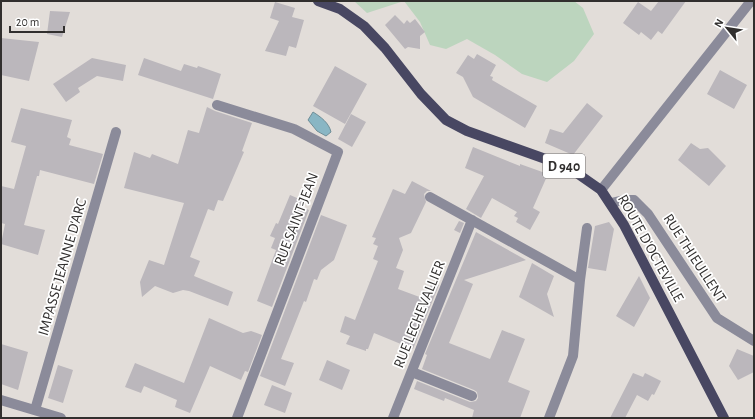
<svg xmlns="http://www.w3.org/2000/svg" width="755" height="419" viewBox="0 0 755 419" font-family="'Alegreya Sans',sans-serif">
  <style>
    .green { fill: #bcd5be }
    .water { fill: #89b6c4; stroke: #6f8e97 }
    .building { fill: #bbb7bc }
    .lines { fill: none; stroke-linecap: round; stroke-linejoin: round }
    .minor { stroke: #8b8b9a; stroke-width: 10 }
    .major { stroke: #484762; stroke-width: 10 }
    .labels { text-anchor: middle; stroke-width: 3.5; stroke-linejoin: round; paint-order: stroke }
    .shield { fill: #fff; stroke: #6f6d6d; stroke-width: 1 }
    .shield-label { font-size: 14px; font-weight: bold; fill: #312f2e }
    .street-label { font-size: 15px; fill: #312f2e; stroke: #fff }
  </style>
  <rect width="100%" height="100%" fill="#e2ddd9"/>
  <path class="green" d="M354,1H574L583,8L594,34L574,61L547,82L522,74L495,55L467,39L446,49L430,45L420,22L404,1L367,13Z"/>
  <path class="water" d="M313,112C321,117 329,123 331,132L326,136L317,131L308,120Z"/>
  <path class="building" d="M659,1H686L662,34L658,31L651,40L641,32L639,35L623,23L638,2L651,11Z
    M275,2L295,8L292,17L304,20L296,48L289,46L286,56L265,51L279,21L270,18Z
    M50,11L70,12L62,37L47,34Z
    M395,15L404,24L407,20L410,23L415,19L425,32L420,36V49L408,47L405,49L385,25Z
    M1,38L39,42L29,81L1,75Z
    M477,54L496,65L490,76L493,77L492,80L537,106L525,128L473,97L463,77L456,73L468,55L474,59Z
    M92,58L126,65L123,81L97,76L78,88L80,92L66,102L53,84Z
    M144,58L181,71L184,64L197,68L198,66L221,74L213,99L138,75Z
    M335,66L367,84L345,124L313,106Z
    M720,70L747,85L734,109L707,94Z
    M587,103L603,116L573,155L545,143L550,129L563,133Z
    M207,107L215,111L252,123L242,151L244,152L223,201L218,200L214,211L208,209L190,257L200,261L194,276L233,292L228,306L189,291L183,290L173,293L155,286L142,297L140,282L149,260L164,265L184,203L124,188L134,152L150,158L152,154L178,164L188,130L199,133Z
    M21,108L72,120L67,137L71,139L69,145L103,154L94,184L40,170L39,176H37L24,225L45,230L38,255L1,244L5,224L1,223V186L14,189L26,146L11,142Z
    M351,114L366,122L352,147L338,139Z
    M691,143L700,149L708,148L726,166L709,186L678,160Z
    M473,147L520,166V164L548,174L533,208L540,212L530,230L516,222L518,218L514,216L517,212L492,198L481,218L466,209L484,176L465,168Z
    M412,181L431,191H427L424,194L426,202L411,233L399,238L403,250L396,268L404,271L398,289L425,299L432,282L439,285L413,349L374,333L368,349H366V351L346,344L350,336L340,332L345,316L355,320L378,261L373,259L378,246L373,244L376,238L372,237L393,189L405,194Z
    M290,195L304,201L302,207L309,210L272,307L257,301L276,250L271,248L275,238L270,236L276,223L278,224Z
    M321,215L347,225L334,260L321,270L317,280L314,279L306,302L304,301L281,359L294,363L285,386L260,376Z
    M459,221L464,223L460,233L454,230Z
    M609,222L614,229L606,271L588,268L595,226Z
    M476,232L526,260L464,280L473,284L449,343L490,359L502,330L525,339L508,382L530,391L520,418H472L474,410L445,398L444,401L414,389L417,381L470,402L476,401L478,398L477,392L474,390L422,369L427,355L425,354Z
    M532,263L554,276L547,294L554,317L519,297Z
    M639,276L650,298L634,327L616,316Z
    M209,318L243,333L251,331L262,335L248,372L245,371L241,380L210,366L190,413L175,407L177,400L144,386L141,393L125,387L135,363L184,383Z
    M1,344L28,352L18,390L1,384Z
    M737,349L754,356V372L738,380L729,366Z
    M327,360L350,370L342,390L319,380Z
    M58,365L73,370L63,403L48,398Z
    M633,373L643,377L645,373L661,381L654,395L652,394L648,401L637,395L625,418H610Z
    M272,385L292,393L285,413L264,405Z"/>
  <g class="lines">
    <path class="minor" d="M217,105L294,129L338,152L237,418
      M601,190L751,1
      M430,197L580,280
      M611,203L624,200H634L648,214L717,318L754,341
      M412,372L472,396
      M1,400L61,418
      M35,410L116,132
      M393,418L472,220
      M549,418L573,356L580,280L587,228"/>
    <path class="major" d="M318,1L340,9L364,26L385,48L421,94L446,120L467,131L568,167L601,190L624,225L724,418"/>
  </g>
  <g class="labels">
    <rect class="shield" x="543" y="154" width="42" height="24" rx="3"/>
    <g class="shield-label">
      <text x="564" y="171">D 940</text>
    </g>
    <g class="street-label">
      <text transform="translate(296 219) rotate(-69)" y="5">RUE SAINT-JEAN</text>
      <text transform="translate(651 248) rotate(61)" y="5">ROUTE D'OCTEVILLE</text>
      <text transform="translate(695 258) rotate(57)" y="5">RUE THIEULLENT</text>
      <text transform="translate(62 267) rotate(-74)" y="5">IMPASSE JEANNE D'ARC</text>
      <text transform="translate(419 314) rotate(-68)" y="5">RUE LECHEVALLIER</text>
    </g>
  </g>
  <rect width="755" height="419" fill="none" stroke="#312f2e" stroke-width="4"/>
  <g transform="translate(727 28) rotate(300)" stroke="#ffffff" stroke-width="3" paint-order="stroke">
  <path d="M0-3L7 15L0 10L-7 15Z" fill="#312f2e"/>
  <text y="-6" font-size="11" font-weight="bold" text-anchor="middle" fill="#312f2e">N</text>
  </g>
  <path d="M10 26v6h54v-6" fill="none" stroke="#312f2e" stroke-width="2"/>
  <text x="16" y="26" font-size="12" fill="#312f2e" stroke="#ffffff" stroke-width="3" paint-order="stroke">20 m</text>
</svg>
